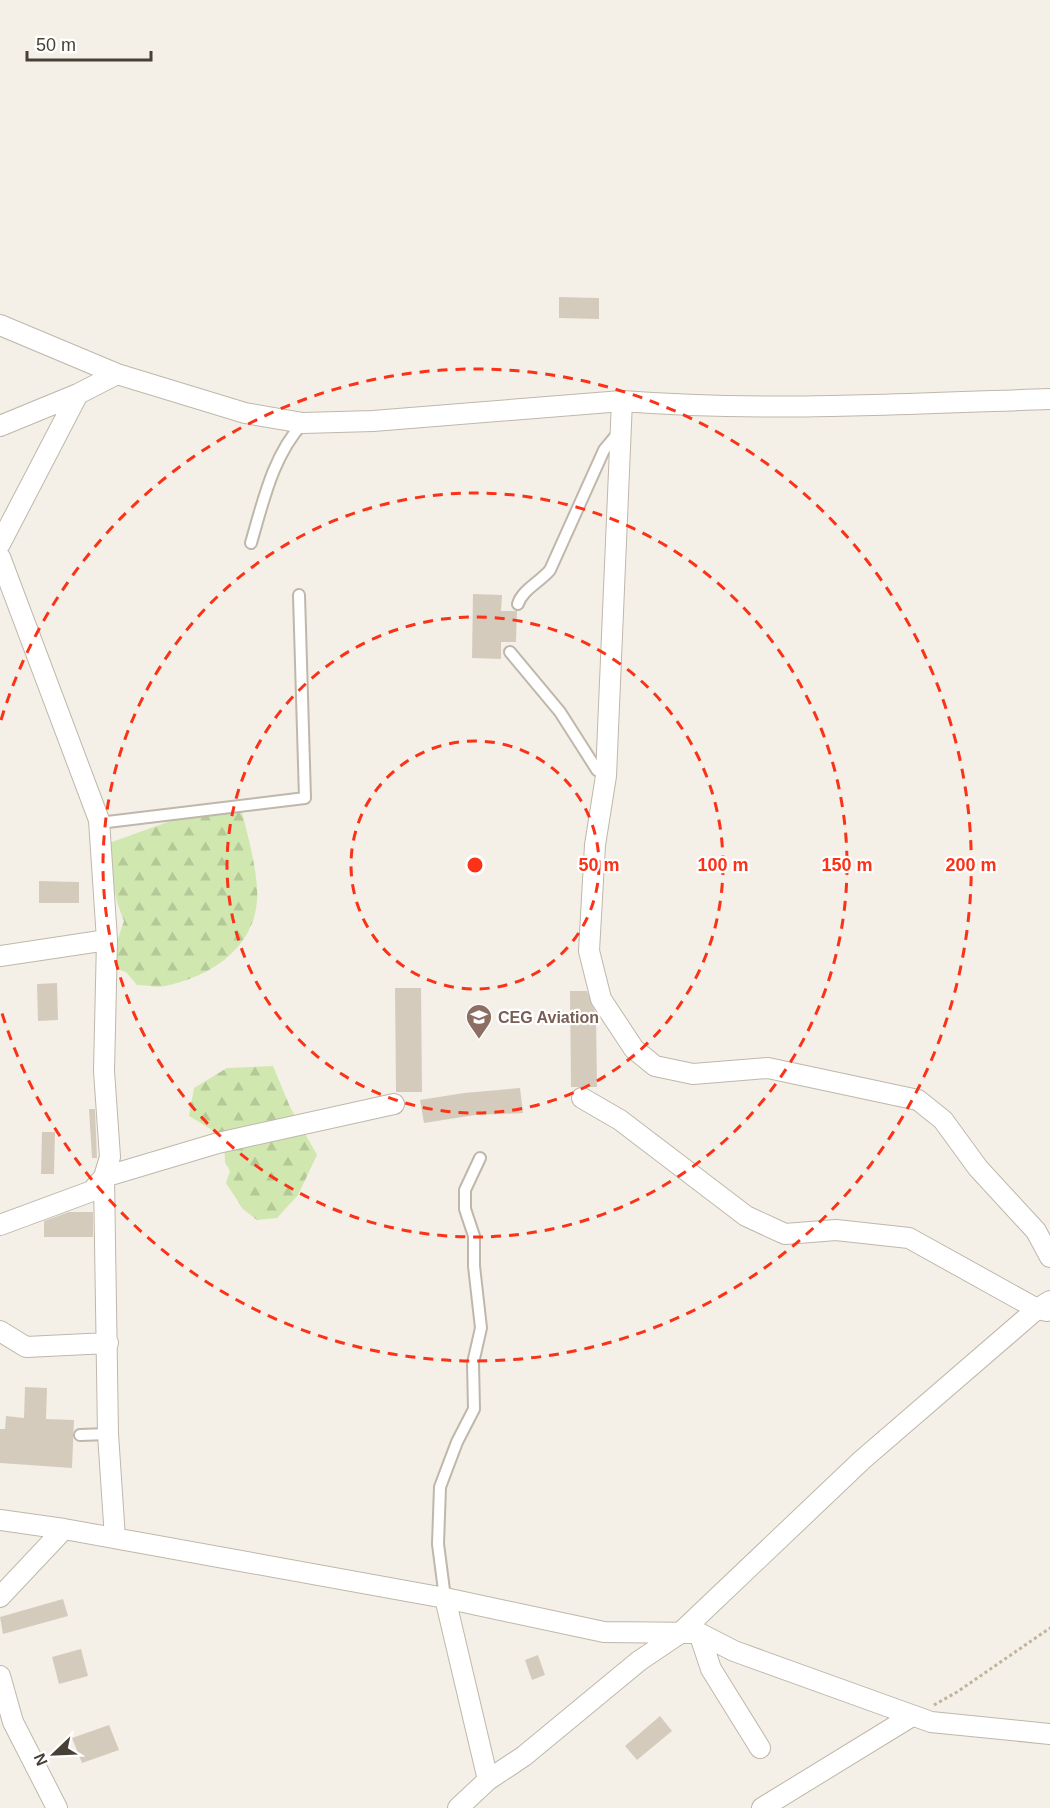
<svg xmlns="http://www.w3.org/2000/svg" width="1050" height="1808" viewBox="0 0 1050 1808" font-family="Arial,sans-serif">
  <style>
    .forest { fill: url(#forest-firs) }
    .building { fill: #d5cbbd }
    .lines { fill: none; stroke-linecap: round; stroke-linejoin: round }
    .service-casing { stroke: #bfb7aa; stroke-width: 14 }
    .minor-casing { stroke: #bfb7aa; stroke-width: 22 }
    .path { stroke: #c1b29b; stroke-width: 3; stroke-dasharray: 3 3; stroke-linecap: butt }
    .service { stroke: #fff; stroke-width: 10 }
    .minor { stroke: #fff; stroke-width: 20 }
    .ring { fill: none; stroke: #fb3217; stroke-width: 3; stroke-dasharray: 10 8 }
    .labels { text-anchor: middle; stroke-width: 4.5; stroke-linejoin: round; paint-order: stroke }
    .education-label { font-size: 16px; font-weight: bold; fill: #785e54; stroke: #fff; text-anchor: start }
    .centre { fill: #fb3217; stroke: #fff; stroke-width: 3 }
    .ring-label { font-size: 18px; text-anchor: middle; font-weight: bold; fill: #fb3217; stroke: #fff; stroke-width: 4.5; stroke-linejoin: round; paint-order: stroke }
  </style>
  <defs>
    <pattern id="forest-firs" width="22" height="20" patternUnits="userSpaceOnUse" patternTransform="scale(1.5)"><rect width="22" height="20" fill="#d0e8b0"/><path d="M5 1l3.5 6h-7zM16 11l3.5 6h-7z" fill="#b4c898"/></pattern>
  </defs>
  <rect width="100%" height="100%" fill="#f4f0e7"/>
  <path class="forest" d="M240,805C247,832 259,874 257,901C253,950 209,977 165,986C157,988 146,985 137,985L126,972L114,968L110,962L124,921C113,896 111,871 109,843L204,809Z
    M273,1066L290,1107L317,1155L298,1195L277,1218L257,1220L243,1209L226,1183L230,1171L225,1162L224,1137L189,1116L194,1088L227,1068Z"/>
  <path class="building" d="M559,297L599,298V319L559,318Z
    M473,594L502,595L501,611H517L516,642H501V659L472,658Z
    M39,881L79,882V903H39Z
    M57,983L58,1020L38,1021L37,984Z
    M395,988H421L422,1092H396Z
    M570,991H587L596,1014L597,1087H571Z
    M520,1088L523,1113L475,1115L424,1123L420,1100L464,1093Z
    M89,1109H95L97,1158H92Z
    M42,1132H55L54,1174H41Z
    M69,1212H93V1237H44V1221Z
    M25,1387L47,1388L46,1419L74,1420L72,1468L0,1463V1429H5L6,1416L24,1418Z
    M63,1599L68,1616L3,1634L0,1617Z
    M81,1649L88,1676L59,1684L52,1657Z
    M538,1655L545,1675L532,1680L525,1660Z
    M660,1716L672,1731L637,1760L625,1746Z
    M109,1725L119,1750L82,1763L72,1738Z"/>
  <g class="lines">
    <g class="service-casing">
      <path id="service" d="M251,543C263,502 273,455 303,423
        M518,604C522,590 540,582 550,570L604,450L619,432
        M510,652L560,712L597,770L606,776
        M99,823L305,798L299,595
        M80,1435L108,1434
        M445,1598L438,1544L440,1487L457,1442L474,1409L473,1363L481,1328L474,1266V1236L465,1209V1190L480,1158"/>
    </g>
    <g class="minor-casing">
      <path id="minor" d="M0,325L117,374L245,413L303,423L373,421L622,401C764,412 908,404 1050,399
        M622,401L606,776L595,845L589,951L601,999L634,1049L655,1066L693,1074L768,1068L918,1100L943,1120L978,1168L1036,1231L1050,1257
        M0,426L78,394L117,374
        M0,544L78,394
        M0,557L99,820L107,940L104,1071L110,1157L104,1177L108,1434L115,1538
        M0,956L107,940
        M582,1098L620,1120L746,1216L785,1234L836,1230L909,1238L1037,1309L1047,1311
        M0,1225L92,1191L104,1177L218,1143L394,1104
        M0,1331L26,1347L108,1343
        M0,1520L64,1529L445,1598L604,1632L699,1633L734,1651L931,1722L1050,1734
        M0,1597L64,1529
        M445,1598L488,1780
        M699,1633L711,1669L760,1748
        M0,1676L13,1722L57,1808
        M458,1808L488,1780L524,1756L639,1661L679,1634L862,1460L1037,1309L1050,1301
        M762,1808L912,1716"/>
    </g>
    <path class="path" d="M934,1705L957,1692L1050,1628"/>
    <use href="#service" class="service"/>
    <use href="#minor" class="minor"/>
  </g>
  <g class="ring">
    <circle cx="475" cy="865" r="124"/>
    <circle cx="475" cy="865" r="248"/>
    <circle cx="475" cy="865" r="372"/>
    <path d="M1 720A496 496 0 1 1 1 1010"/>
  </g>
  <defs>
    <g id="school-pin" transform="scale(1.35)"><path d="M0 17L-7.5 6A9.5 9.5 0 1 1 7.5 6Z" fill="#8d6e63" stroke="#fff"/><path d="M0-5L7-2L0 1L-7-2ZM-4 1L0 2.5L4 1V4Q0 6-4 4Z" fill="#fff"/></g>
  </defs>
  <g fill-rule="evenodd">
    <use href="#school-pin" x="479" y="1017"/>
  </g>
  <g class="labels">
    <g class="education-label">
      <text x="498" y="1023">CEG Aviation</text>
    </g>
  </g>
  <circle cx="475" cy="865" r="9" class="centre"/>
  <g class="ring-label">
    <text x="599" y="871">50 m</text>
    <text x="723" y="871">100 m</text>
    <text x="847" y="871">150 m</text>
    <text x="971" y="871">200 m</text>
  </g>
  <g transform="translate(54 1754) rotate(247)" stroke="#ffffff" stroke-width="4.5" paint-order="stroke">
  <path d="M0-4.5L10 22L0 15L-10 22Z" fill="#474036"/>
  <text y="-9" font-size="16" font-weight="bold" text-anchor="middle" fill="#474036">N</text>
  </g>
  <path d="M27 51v9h124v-9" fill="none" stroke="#474036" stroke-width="3"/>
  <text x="36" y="51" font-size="18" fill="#474036" stroke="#ffffff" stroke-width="4.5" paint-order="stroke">50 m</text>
</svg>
